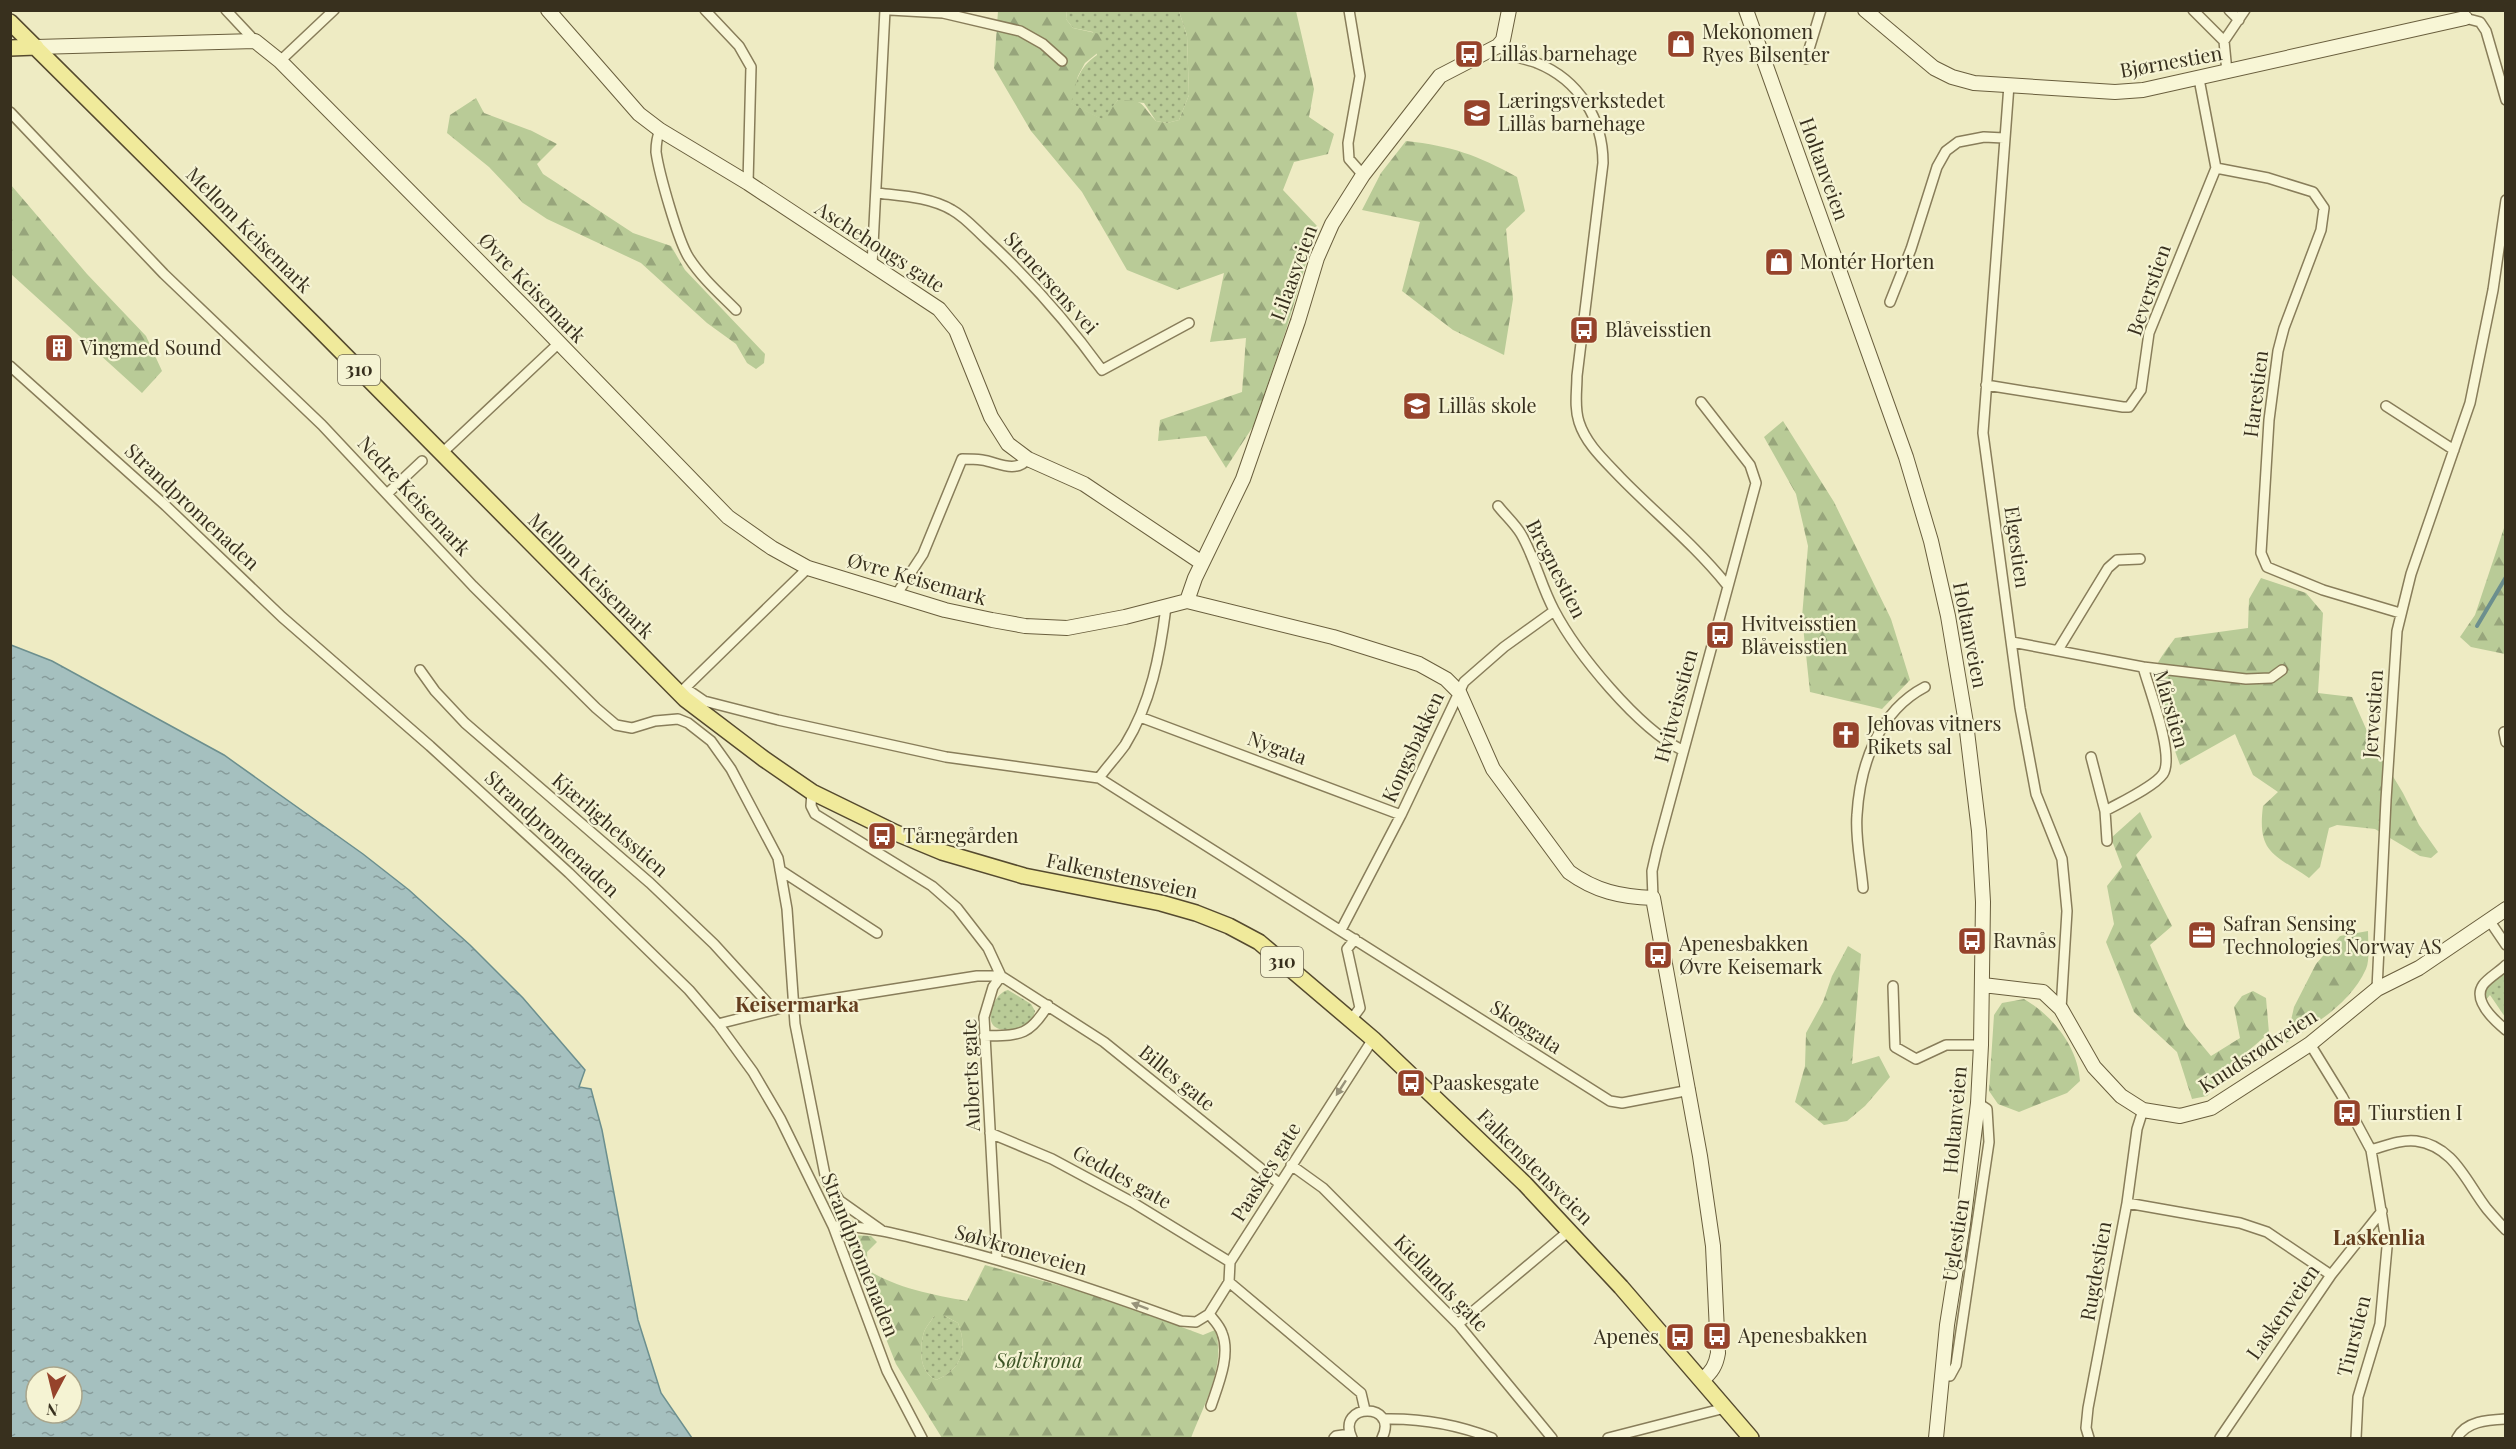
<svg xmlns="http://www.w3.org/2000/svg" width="2516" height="1449" viewBox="0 0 2516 1449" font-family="'Playfair Display',serif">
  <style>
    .grass { fill: url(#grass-dots) }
    .forest { fill: url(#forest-firs); fill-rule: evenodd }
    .water { fill: url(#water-ripples); stroke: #6c8f8e; stroke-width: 1.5; fill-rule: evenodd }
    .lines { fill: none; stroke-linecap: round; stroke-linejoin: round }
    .stream { stroke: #6c8f8e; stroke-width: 4 }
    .street-casing { stroke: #887d5a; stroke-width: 12 }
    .secondary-casing { stroke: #695e3d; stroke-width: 16 }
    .primary-casing { stroke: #554a2e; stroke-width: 18 }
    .street { stroke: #f8f6d6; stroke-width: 9 }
    .secondary { stroke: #f8f6d6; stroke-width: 14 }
    .primary { stroke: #f0ea9b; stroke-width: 15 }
    .oneway { fill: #98937a }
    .labels { text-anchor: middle; stroke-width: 4.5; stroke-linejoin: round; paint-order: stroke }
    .shield { fill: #f5f3d3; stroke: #716a54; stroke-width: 1.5 }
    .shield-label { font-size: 18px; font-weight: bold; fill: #38301e }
    .poi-label { font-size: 20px; fill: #38301e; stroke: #f5f3d3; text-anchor: start }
    .street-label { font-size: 20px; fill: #38301e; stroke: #f5f3d3 }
    .park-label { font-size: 20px; font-style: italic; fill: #3d5425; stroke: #f5f3d3 }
    .neighbourhood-label { font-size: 21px; font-weight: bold; fill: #643d1e; stroke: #f5f3d3 }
  </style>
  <defs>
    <pattern id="grass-dots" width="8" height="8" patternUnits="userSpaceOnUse" patternTransform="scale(1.5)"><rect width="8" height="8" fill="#b9cb97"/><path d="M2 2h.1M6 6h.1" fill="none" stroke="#97a57b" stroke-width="1.8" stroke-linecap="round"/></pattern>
    <pattern id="forest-firs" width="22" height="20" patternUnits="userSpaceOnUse" patternTransform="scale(1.5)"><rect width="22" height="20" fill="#b9cb97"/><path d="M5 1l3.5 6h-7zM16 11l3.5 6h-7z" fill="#97a57b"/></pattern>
    <pattern id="water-ripples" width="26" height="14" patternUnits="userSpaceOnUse" patternTransform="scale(1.5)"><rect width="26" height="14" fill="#a5c0bf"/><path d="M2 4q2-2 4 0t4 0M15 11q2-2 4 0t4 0" fill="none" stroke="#879c9b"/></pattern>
  </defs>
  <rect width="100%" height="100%" fill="#eeebc3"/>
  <path class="grass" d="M1067,11H1179L1187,36L1189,95L1179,120L1167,123L1156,121L1144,103L1118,100L1103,120L1070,103C1076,82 1078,68 1097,55L1093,32L1073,28L1066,19Z
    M2505,970V1017L2490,995L2484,1002L2485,990Z
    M1008,990L1031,1004L1035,1011C1034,1015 1033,1021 1029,1024C1023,1031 999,1033 993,1025C985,1014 997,992 1008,990Z
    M934,1316H945L958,1323C968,1348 962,1370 936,1380C919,1372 919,1349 924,1332C926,1327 931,1321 934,1316Z"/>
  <path class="forest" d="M998,11H1067L1066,19L1073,28L1100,34L1105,47L1085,63L1078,76L1071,103L1102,119L1118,100C1146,100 1139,103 1156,121L1167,123L1179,120L1189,95L1187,36L1179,11H1296L1314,89L1309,117L1334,134L1328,154L1294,162L1283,190L1317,226L1286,330L1254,425L1226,468L1206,436L1158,441L1160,420L1242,392L1246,338L1210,342L1224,273L1177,290L1127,270L1082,192L1031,131L994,68Z
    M476,98L484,113L532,131L557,144L537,164L543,174L633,233L671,246L685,270L765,354L764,363L756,369L747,363L736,344L707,323L641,263L547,219L523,203L489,167L447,133L450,115Z
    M1406,141C1452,146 1477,155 1517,177L1525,211L1506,229L1513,299L1504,355L1453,330L1402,291L1420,222L1362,210L1381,173Z
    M11,185L87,274L146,336L162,371L142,393L11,274Z
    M1783,421L1834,502L1891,619L1910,680L1882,709L1810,692L1802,617L1808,546L1796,494L1764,437Z
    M2505,525V654L2471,647L2460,637L2475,615Z
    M2261,578L2306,593L2323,613L2318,693L2352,697L2371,740L2403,793L2419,825L2438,852L2431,858L2420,856L2375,829L2337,825L2329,828L2320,867L2309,878C2274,854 2257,853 2263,806L2278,792L2253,775L2235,734L2180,765C2174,747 2150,686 2155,670C2159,658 2168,648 2175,638L2248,628L2249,599Z
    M2140,812L2152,837L2136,855L2172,926L2150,945L2186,1026L2211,1056L2240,1038L2234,1007L2242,996L2253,991L2266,998L2269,1033L2247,1052L2232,1071L2207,1096L2192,1099L2177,1052L2134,1012L2106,942L2114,924L2107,886L2122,867L2111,838Z
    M2368,931C2368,942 2370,960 2366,969C2351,1003 2315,1024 2286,1043L2294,1007L2316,964L2340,936Z
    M1848,946L1861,954L1852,1064L1879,1056L1890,1077L1865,1106L1847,1121L1824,1125L1795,1102L1805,1066L1806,1033L1823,1002L1832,976Z
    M2024,999C2053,1016 2078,1047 2080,1081L2067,1093L2019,1112L1998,1104L1989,1091L1994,1015L2002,1003Z
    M850,1235L871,1236L877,1242L867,1252L868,1270C896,1288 934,1295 967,1301L985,1265L1098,1296L1203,1335L1215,1330C1227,1364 1203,1407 1191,1438H942L896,1364L846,1238ZM934,1316H945L958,1323C968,1348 962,1370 936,1380C919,1372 919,1349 924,1332C926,1327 931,1321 934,1316Z"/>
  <path class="water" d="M11,645L52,661L224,755L363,854L409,890L470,945L523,998L585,1070L579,1087L591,1089L602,1130L638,1320L661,1393L692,1438H11ZM36,1377H72V1413H36Z"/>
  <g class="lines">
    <path class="stream" d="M2477,626L2506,577"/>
    <g class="street-casing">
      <path id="street" d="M226,10L255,41
        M705,10L739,46L751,67L748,183
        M890,10L943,13L1020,31L1043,44L1062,61
        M1349,10L1360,76L1348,143L1349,159L1363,175
        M2193,10L2224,41L2227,72
        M2229,10L2239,20
        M2465,18L2480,22L2486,31L2506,100
        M2224,41L2245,10
        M1498,46C1510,57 1523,58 1537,63C1579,80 1603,119 1603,163L1577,376C1577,391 1574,407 1579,422C1586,444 1604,460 1620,477C1655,513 1695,545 1727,585
        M1806,59L1821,10
        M280,61L334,10
        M2009,85L1983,433L2020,708L2036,794L2062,859L2067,911L2061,1009
        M10,112L164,274L322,425L473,586L596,708L616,725L632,728L655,721L678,719L688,723L711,741L731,769L778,858L787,909L795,1024L826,1180L840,1201L881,1230
        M660,130C657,137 656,143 656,152C659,173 678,241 689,258C702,278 719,293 736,310
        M2216,168L2268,178L2313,192L2324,208L2321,230L2284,328L2278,351L2269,420L2261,553L2267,567L2323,590L2400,613
        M877,193C902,196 930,197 952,210C965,217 976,230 987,240C1029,279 1068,323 1102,370L1189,323
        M872,265L885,10
        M1890,302L1911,249L1937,167L1946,151L1958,142L1984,137L2004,138
        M10,366L166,506L282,617L430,746L569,873L689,990L718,1024L753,1072L780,1118L833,1226L887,1371L922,1438
        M1986,385L2123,407H2129L2141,390L2149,333L2216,168L2199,79
        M2386,406L2454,450
        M441,454L559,343
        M388,493L422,461
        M1498,506C1505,515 1515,524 1521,534C1535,558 1541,586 1554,610C1577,654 1638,728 1682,750
        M896,595L923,554L962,459C968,459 975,459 982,460C997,462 1015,474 1028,459
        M2012,642L2143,667C2149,689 2175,756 2163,774C2154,787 2119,803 2105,811
        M2058,650L2108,568L2117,560L2140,559
        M2143,667L2246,679L2271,678L2282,670
        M420,670L435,691L465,723L650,883L714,944L774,1010
        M685,688L808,568
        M679,694L685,688L704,701L778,720L946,757L1099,778C1107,767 1117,756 1125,745C1151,703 1160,655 1166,607
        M1140,717L1401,815
        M2504,732L2506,742
        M2091,757L2105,811L2107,841
        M1099,778L1610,1101L1622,1103L1690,1090
        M812,792L811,806L815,814L932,886L957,908L988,948L1001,976L1104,1042L1280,1184
        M780,870L877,933
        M1863,888C1861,864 1855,838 1857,815C1860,764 1879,711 1925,687
        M1653,898L1652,871L1657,849L1756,483L1750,465L1701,402
        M2489,920L2506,945
        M1341,930L1401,815L1464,682L1504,647L1554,611
        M2506,965C2499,972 2488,978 2483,985C2472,1001 2495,1021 2506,1030
        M1893,986L1895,1047L1916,1059L1946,1045H1981
        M2377,989L2386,800L2397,631L2411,574L2470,403L2493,290L2506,200
        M1351,1020L1360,1008L1347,949L1355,939
        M718,1024L793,1005L977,976H1001
        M984,1036C1019,1035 1029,1037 1048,1005
        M2310,1044L2342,1096L2371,1150L2387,1247L2380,1324L2358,1397L2356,1438
        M990,1133L1052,1159L1132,1202L1230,1262
        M2371,1150C2385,1146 2402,1139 2416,1141C2454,1146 2466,1182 2487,1209C2493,1216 2499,1223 2506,1230
        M1291,1165L1323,1188L1458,1324L1552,1438
        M2127,1203L2240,1223L2267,1232L2331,1275
        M833,1226C871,1226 905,1236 941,1245C1023,1265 1102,1292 1181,1321L1196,1322L1209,1314L1229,1282L1230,1262L1373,1039
        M997,1259L984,1017L993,987L1001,976
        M1229,1282L1361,1393L1365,1410
        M1209,1314C1213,1319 1220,1326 1222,1333C1231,1355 1218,1385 1211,1406
        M1458,1324L1570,1230
        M1941,1376H1950L1956,1365L1989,1142L1987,1109L1978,1103
        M1383,1419C1421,1418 1456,1424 1492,1438
        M1334,1438L1336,1436L1350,1434
        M1352,1438C1335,1402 1400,1402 1382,1438
        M1608,1438L1725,1408
        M2089,1438L2086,1428L2088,1408L2127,1203L2137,1129L2143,1110
        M2220,1438L2331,1275L2382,1211
        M2457,1438C2466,1421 2488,1420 2506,1419"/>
    </g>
    <g class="secondary-casing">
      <path id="secondary" d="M548,10L639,114L660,130L748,183L939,309L956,330L991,417L1008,444L1028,459L1084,484L1202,563
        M1746,10L1906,457L1931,541L1948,616L1966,723L1979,831L1983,902L1981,1045L1978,1103L1963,1224L1947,1325L1936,1438
        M1865,10L1934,68L1952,77L1974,83L2115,92L2143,90L2465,18
        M36,47L255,41L280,61L530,313L728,517L772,548L808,568L945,610L992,620L1025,626L1067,628L1125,617L1187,601L1333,637L1419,664L1446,679L1459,692L1493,769L1569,872C1595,891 1621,897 1653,898L1700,1156L1713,1246L1718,1353C1716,1365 1712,1372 1702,1380
        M1187,601L1195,578L1243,479L1298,321L1317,258L1332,224L1363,175L1440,76L1498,46L1503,40L1509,10
        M1983,985L2043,992L2061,1009L2094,1067L2121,1096L2143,1110L2180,1116L2211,1108L2310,1044L2377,989L2419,968L2506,909"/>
    </g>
    <g class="primary-casing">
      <path id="primary" d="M10,22L317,327L685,699L764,759L812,792L896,833L942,852L1024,876L1161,903L1196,913L1229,926L1259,942L1373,1039L1525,1184L1621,1287L1751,1438
        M10,48L36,47"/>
    </g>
    <use href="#street" class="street"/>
    <use href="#secondary" class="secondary"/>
    <use href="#primary" class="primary"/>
  </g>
  <defs><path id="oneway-solid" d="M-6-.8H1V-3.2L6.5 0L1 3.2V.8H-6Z" transform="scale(1.5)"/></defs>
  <g class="oneway">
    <use href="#oneway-solid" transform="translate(1341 1088) rotate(123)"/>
    <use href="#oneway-solid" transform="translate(1140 1306) rotate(-160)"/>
  </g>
  <defs>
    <g id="shop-square" transform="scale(1.5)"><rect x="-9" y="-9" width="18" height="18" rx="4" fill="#96432b" stroke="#f5f3d3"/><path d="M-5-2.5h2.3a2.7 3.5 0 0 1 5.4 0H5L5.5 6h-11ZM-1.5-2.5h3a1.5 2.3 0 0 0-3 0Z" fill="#fff"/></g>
    <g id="bus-square" transform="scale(1.5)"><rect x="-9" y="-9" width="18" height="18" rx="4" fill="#96432b" stroke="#f5f3d3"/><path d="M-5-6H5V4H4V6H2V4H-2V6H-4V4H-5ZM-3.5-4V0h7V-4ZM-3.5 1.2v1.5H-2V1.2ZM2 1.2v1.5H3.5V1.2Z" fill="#fff"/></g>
    <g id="school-square" transform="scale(1.5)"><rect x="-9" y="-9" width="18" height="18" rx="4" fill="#96432b" stroke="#f5f3d3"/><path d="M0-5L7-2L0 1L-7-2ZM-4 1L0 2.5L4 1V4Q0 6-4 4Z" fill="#fff"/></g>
    <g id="building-square" transform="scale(1.5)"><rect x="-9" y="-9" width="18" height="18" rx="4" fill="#96432b" stroke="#f5f3d3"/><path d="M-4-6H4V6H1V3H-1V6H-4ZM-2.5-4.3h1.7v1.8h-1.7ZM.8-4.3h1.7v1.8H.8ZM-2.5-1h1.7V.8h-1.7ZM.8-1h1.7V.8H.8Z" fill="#fff"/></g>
    <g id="church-square" transform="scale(1.5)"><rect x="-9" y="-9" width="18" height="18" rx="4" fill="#96432b" stroke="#f5f3d3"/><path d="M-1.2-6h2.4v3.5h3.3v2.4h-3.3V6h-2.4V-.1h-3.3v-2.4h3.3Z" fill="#fff"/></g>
    <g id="office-square" transform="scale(1.5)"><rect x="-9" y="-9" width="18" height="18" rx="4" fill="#96432b" stroke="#f5f3d3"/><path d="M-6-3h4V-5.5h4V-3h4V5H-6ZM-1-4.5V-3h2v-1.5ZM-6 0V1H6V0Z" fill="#fff"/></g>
  </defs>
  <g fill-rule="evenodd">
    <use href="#shop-square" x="1681" y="44"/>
    <use href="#bus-square" x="1469" y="54"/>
    <use href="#school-square" x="1477" y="113"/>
    <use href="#shop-square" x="1779" y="262"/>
    <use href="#bus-square" x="1584" y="330"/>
    <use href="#building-square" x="59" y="348"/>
    <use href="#school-square" x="1417" y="406"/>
    <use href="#bus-square" x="1720" y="635"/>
    <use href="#church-square" x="1846" y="735"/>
    <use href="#bus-square" x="882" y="836"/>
    <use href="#office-square" x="2202" y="935"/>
    <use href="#bus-square" x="1972" y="941"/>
    <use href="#bus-square" x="1658" y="955"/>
    <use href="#bus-square" x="1411" y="1083"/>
    <use href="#bus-square" x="2347" y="1113"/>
    <use href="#bus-square" x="1717" y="1336"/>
    <use href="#bus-square" x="1680" y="1337"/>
  </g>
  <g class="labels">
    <g class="shield">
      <rect x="338" y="355" width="42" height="30" rx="4.5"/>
      <rect x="1261" y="947" width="42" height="30" rx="4.5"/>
    </g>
    <g class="shield-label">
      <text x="359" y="376">310</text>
      <text x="1282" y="968">310</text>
    </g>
    <g class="poi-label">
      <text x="1702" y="39">Mekonomen<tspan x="1702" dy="23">Ryes Bilsenter</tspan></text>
      <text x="1490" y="61">Lillås barnehage</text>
      <text x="1498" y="108">Læringsverkstedet<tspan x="1498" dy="23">Lillås barnehage</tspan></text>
      <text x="1800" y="269">Montér Horten</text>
      <text x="1605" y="337">Blåveisstien</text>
      <text x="80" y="355">Vingmed Sound</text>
      <text x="1438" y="413">Lillås skole</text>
      <text x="1741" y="631">Hvitveisstien<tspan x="1741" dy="23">Blåveisstien</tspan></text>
      <text x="1867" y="731">Jehovas vitners<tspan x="1867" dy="23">Rikets sal</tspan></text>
      <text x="903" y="843">Tårnegården</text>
      <text x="2223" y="931">Safran Sensing<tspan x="2223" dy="23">Technologies Norway AS</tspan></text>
      <text x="1993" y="948">Ravnås</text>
      <text x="1679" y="951">Apenesbakken<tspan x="1679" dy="23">Øvre Keisemark</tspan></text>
      <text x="1432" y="1090">Paaskesgate</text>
      <text x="2368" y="1120">Tiurstien I</text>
      <text x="1738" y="1343">Apenesbakken</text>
      <text x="1659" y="1344" text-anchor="end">Apenes</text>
    </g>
    <g class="street-label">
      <text transform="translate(2171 62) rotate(-10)" y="7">Bjørnestien</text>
      <text transform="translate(1824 169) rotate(70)" y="7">Holtanveien</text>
      <text transform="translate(249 230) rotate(45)" y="7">Mellom Keisemark</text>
      <text transform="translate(880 247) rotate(33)" y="7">Aschehougs gate</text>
      <text transform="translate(1294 273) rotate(-70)" y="7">Lilaasveien</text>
      <text transform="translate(1051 283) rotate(48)" y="7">Stenersens vei</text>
      <text transform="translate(532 288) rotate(46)" y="7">Øvre Keisemark</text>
      <text transform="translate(2149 290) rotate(-71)" y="7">Beverstien</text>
      <text transform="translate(2256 394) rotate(-83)" y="7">Harestien</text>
      <text transform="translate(414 496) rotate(47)" y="7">Nedre Keisemark</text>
      <text transform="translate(192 507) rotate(43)" y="7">Strandpromenaden</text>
      <text transform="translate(2017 547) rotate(82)" y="7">Elgestien</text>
      <text transform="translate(1556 569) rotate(63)" y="7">Bregnestien</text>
      <text transform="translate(591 576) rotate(45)" y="7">Mellom Keisemark</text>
      <text transform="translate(917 579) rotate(16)" y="7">Øvre Keisemark</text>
      <text transform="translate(1970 635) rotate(79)" y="7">Holtanveien</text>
      <text transform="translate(1676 706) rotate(-75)" y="7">Hvitveisstien</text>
      <text transform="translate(2171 709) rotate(74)" y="7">Mårstien</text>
      <text transform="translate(2373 714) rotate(-86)" y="7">Jervestien</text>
      <text transform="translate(1413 747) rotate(-65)" y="7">Kongsbakken</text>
      <text transform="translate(1277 748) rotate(20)" y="7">Nygata</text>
      <text transform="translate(610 825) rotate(41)" y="7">Kjærlighetsstien</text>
      <text transform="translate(552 834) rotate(43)" y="7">Strandpromenaden</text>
      <text transform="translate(1122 876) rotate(12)" y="7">Falkenstensveien</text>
      <text transform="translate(1526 1027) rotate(33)" y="7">Skoggata</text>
      <text transform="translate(2258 1051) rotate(-33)" y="7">Knudsrødveien</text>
      <text transform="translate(971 1075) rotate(-92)" y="7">Auberts gate</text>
      <text transform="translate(1177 1078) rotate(39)" y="7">Billes gate</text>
      <text transform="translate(1955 1120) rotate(-85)" y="7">Holtanveien</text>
      <text transform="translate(1535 1167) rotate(45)" y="7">Falkenstensveien</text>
      <text transform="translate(1266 1172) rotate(-58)" y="7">Paaskes gate</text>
      <text transform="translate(1122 1177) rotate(29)" y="7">Geddes gate</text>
      <text transform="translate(1956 1240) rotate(-81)" y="7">Uglestien</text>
      <text transform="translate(1021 1250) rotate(16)" y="7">Sølvkroneveien</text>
      <text transform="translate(860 1255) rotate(68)" y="7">Strandpromenaden</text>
      <text transform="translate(2096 1271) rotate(-80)" y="7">Rugdestien</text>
      <text transform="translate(1441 1283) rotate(46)" y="7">Kiellands gate</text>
      <text transform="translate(2283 1312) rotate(-55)" y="7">Laskenveien</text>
      <text transform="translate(2354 1336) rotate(-76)" y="7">Tiurstien</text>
    </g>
    <g class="park-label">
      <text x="1039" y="1368">Sølvkrona</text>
    </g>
    <g class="neighbourhood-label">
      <text x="797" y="1012">Keisermarka</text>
      <text x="2379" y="1245">Laskenlia</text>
    </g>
  </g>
  <rect width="2516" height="1449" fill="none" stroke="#38301e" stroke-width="24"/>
  <g transform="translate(54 1395) rotate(187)"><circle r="28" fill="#f5f3d3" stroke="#a9a58b" stroke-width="1.5"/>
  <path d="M0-4.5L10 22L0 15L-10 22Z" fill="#96432b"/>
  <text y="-9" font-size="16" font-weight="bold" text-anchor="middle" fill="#38301e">N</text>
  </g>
</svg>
